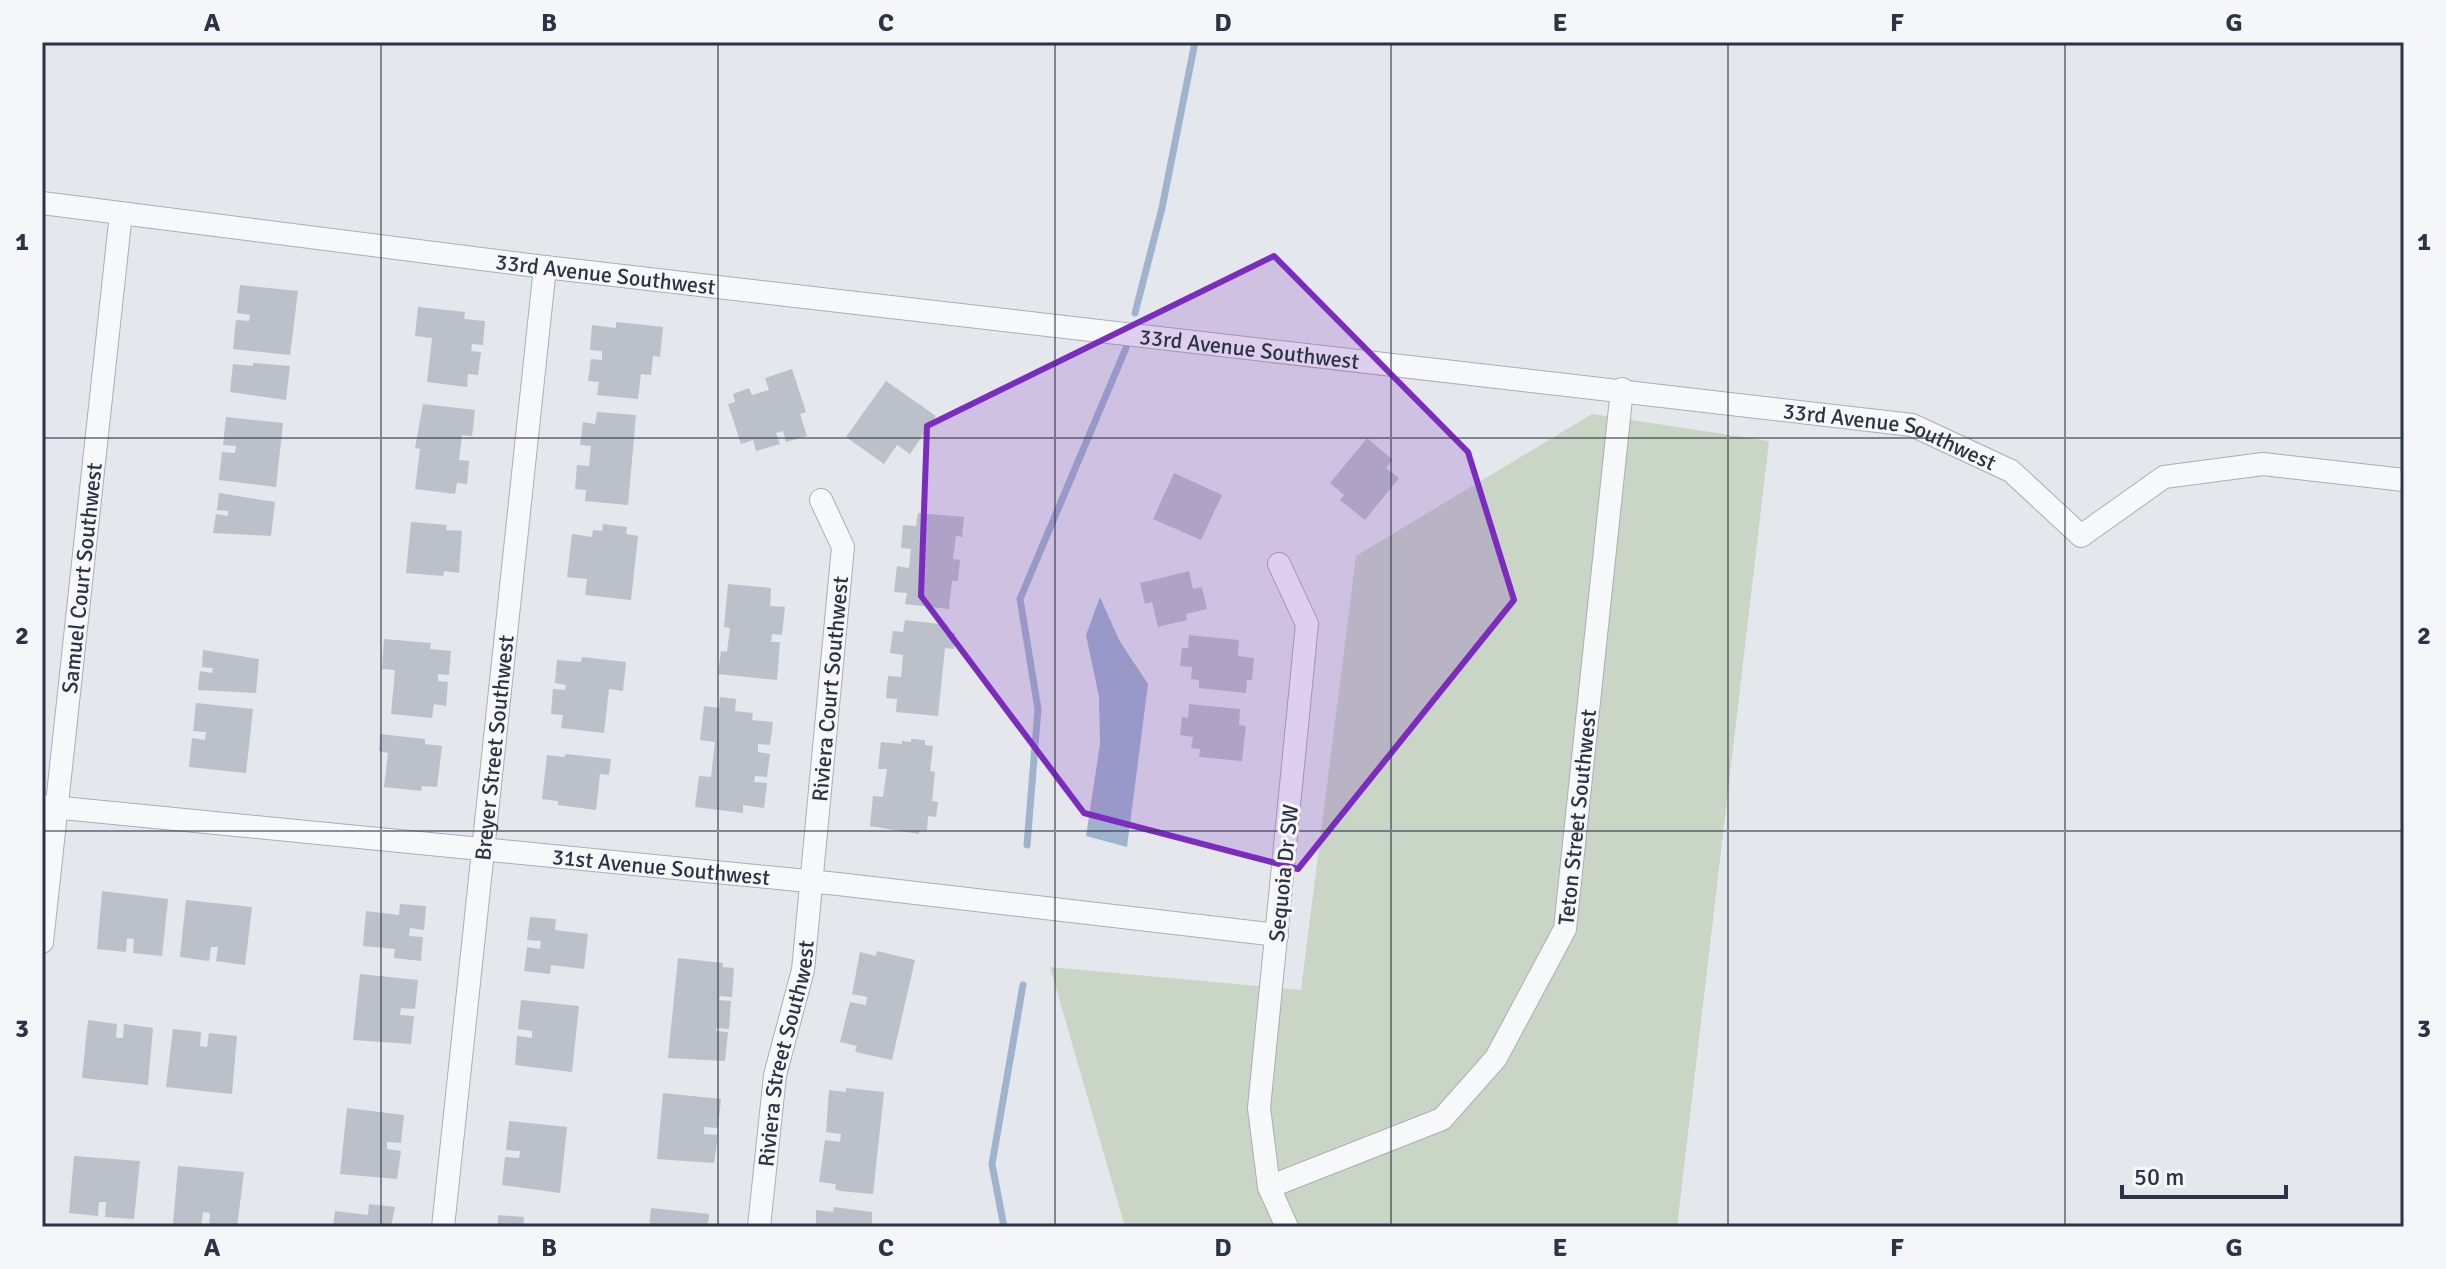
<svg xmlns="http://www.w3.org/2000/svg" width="2446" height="1269" font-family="Signika,sans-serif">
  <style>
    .green { fill: #c9d6c5 }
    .water { fill: #9fb4cc }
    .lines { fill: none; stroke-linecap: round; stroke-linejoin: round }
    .stream { stroke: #9fb4cc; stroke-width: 7 }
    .building { fill: #bbc0ca }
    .minor-casing { stroke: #a9aeb7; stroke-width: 24 }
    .minor { stroke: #f7f8fa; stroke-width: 22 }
    .marked { fill: #7b2cbf; fill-opacity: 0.2; stroke: #7b2cbf; stroke-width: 6; stroke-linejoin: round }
    .grid { fill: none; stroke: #2b3445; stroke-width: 2; stroke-opacity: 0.55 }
    .labels { text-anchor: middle; stroke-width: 6; stroke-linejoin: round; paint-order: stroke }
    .street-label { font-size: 22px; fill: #2b3445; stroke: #f4f6f9 }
    .neatline { fill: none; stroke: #2b3445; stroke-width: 3 }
    .grid-label { font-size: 26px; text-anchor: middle; font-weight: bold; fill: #2b3445 }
  </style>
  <rect width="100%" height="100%" fill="#e4e7ec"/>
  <path class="green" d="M1592 414 1769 441 1677 1227H1125L1050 967 1301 990 1356 556Z"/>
  <path class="water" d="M1100 597 1119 640 1148 684 1127 847 1086 836 1100 744 1099 697 1086 635Z"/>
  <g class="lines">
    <g class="stream">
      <path d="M1135 313 1162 208 1195 42"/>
      <path d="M1027 845 1038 709 1020 599 1126 348"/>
      <path d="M1004 1227 992 1164 1023 985"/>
    </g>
  </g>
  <g class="building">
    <path d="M240 285 298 291 290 355 233 349 236 320 249 321 250 315 237 313Z"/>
    <path d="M418 307 465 312 464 319 485 321 483 345 472 344 471 351 481 352 478 375 468 374 467 387 427 382 432 338 415 336Z"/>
    <path d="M616 322 663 327 660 357 653 356 651 375 641 374 638 399 597 395 599 382 588 381 591 359 602 360V351L590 350 592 325 616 328Z"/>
    <path d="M253 363 290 366 286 400 230 392 233 364 253 366Z"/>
    <path d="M792 369 806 412 800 414 807 436 786 442 783 431 776 433 780 444 756 451 753 440 741 444 728 404 735 402 733 394 749 388 752 395 769 390 765 378Z"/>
    <path d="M886 381 936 416 910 454 897 445 884 464 846 437Z"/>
    <path d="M423 404 475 410 472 436 462 435 459 460 469 461 467 484 457 483 455 494 415 489 420 449 415 448Z"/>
    <path d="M597 412 636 415 628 505 585 501 586 490 575 489 577 465 589 466 591 446 580 445 583 422 595 424Z"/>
    <path d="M226 417 283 423 276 487 219 480 222 452 235 453 236 446 223 445Z"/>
    <path d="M1367 438 1393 460 1386 468 1399 478 1365 520 1340 500 1344 495 1330 483Z"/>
    <path d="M1174 473 1222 495 1201 540 1153 519Z"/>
    <path d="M219 493 275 502 271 536 213 533 216 514 228 516V511L217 510Z"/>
    <path d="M918 513 964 517 962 537 956 536 953 559 960 560 958 581H952L949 609 905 604 907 593 894 592 897 566 909 568 911 549 901 548 903 525 916 526Z"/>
    <path d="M411 522 447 525 446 530 462 531 459 573 444 571 443 576 406 573Z"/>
    <path d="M603 524 627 527 626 534 638 536 631 600 585 595 587 579 567 577 572 534 592 537 593 530 602 531Z"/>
    <path d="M1189 571 1193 589 1202 587 1207 609 1186 614 1187 620 1158 627 1152 602 1145 604 1140 583Z"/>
    <path d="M728 584 771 588 770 606 785 607 782 635 772 634 771 642H780L777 680 718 674 721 651 727 652 730 628 724 627Z"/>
    <path d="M905 620 948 625 947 633H955L954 649 945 648 938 716 896 712 897 699 886 698 888 676 901 677 903 655 890 653 893 631 903 632Z"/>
    <path d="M1189 635 1239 640 1238 656 1254 658 1252 680H1247L1246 693 1199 688V680L1191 679 1192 667 1180 666 1182 648H1188Z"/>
    <path d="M384 639 431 643 430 649 451 651 449 675 438 674V681L448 682 446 706 434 704 432 718 391 714 395 670 382 669Z"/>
    <path d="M203 650 259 659 256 693 198 690 200 671 212 673 213 668 202 667Z"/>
    <path d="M582 657 626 662 623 691 609 689 604 733 561 728 563 715 551 714 553 689 565 690 566 685 555 683 557 660 581 662Z"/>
    <path d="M720 697 736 699 735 711 753 713 752 720 773 722 770 745 758 744V752L770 754 767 777 755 776 754 782 767 783 764 808 743 805V813L695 807 699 776 711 777 715 742 700 740 704 706 719 708Z"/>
    <path d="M196 703 253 709 246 773 189 767 192 738 205 740 206 732 193 731Z"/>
    <path d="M1189 704 1240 709 1239 725 1246 726 1242 761 1199 757 1200 749 1191 748 1193 737 1180 735 1182 717 1188 718Z"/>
    <path d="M380 734 425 739V744L442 746 437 787 422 786 421 791 384 787 388 753 379 751Z"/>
    <path d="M911 739 925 740V745L933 746 930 771 935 772 932 801 938 802 936 817 928 816 927 831 919 830V834L870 826 873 796 883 797 887 769H878L881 742 902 744V741L911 742Z"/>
    <path d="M566 754 611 759 609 775 600 774 596 810 558 805V801L542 799 547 755 564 757Z"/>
    <path d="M102 891 168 899 162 956 133 953 134 939 127 938 126 952 97 949Z"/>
    <path d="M186 900 252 907 245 965 216 961 218 947H211L209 961 180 957Z"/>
    <path d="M400 904 426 906 424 930 410 928 409 936 423 937 421 961 394 958 395 949 363 946 366 911 399 915Z"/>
    <path d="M530 917 556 919 555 930 588 934 584 969 551 965 550 974 524 971 527 947 540 949 541 941 527 940Z"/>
    <path d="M877 951 915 960 892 1060 860 1053 855 1051 857 1046 840 1042 850 1002 866 1005 867 997 852 994 860 952 876 956Z"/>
    <path d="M678 958 723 963V967L734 968 732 997 720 996 719 1000 731 1001 729 1029 716 1028V1031L728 1032 725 1061 668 1058Z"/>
    <path d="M360 974 418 980 415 1009 401 1008 400 1015 414 1016 411 1044 353 1040Z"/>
    <path d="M521 1000 579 1006 572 1072 515 1065 517 1036 532 1038V1031L518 1029Z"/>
    <path d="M88 1020 117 1024 116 1038H123L124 1024 153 1028 148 1085 82 1078Z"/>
    <path d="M173 1029 201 1032 200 1046 207 1047 209 1033 237 1036 232 1094 166 1087Z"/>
    <path d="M846 1088 884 1092 873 1194 840 1191 835 1189 836 1184 819 1182 825 1140 840 1142 841 1134 826 1132 829 1090 846 1092Z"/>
    <path d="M663 1093 721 1099 718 1128 704 1127V1134L718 1135 714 1163 657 1159Z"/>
    <path d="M347 1108 404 1115 401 1143 387 1142V1149L401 1151 397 1179 340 1174Z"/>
    <path d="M509 1121 567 1127 560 1193 502 1185 505 1157 519 1158 520 1151 506 1150Z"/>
    <path d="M74 1156 140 1161 134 1219 105 1217 106 1202H99L98 1216 69 1213Z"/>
    <path d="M178 1166 244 1172 237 1227H209L210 1213 203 1212 201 1226 173 1224Z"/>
    <path d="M369 1204 395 1207 391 1227H333L335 1211 368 1215Z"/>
    <path d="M834 1207 872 1212V1227H816V1210L833 1212Z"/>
    <path d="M651 1208 709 1214V1219L706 1227H649Z"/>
    <path d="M498 1215 524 1217 523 1227H498Z"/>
  </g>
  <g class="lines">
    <g class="minor-casing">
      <g id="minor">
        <path id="s1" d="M42 203 545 267 1912 425 2011 471 2081 536 2164 477 2263 464 2404 480"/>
        <path d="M1279 564 1307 624 1259 1108 1269 1187 1287 1227"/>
        <path id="s2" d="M42 806 838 884 1277 935"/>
        <path id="s3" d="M42 942 121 213"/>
        <path id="s4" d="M1269 1187 1442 1119 1496 1058 1565 929 1622 389"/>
        <path id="s5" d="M443 1227 545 267"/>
        <path id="s6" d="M759 1227 775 1075 803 970 843 547 821 500"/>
      </g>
    </g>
    <use href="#minor" class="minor"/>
  </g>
  <path class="marked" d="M1274 256 1468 452 1514 600 1298 869 1084 813 921 596 927 426Z"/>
  <path class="grid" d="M381 42V1227M718 42V1227M1055 42V1227M1391 42V1227M1728 42V1227M2065 42V1227M42 438H2404M42 831H2404"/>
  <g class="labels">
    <g class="street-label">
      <text dy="8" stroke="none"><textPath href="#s1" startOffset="568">33rd Avenue Southwest</textPath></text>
      <text dy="8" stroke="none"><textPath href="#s1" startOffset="1216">33rd Avenue Southwest</textPath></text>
      <text dy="8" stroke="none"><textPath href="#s1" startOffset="1864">33rd Avenue Southwest</textPath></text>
      <text dy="8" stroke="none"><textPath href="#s3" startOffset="366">Samuel Court Southwest</textPath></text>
      <text dy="8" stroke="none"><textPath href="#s6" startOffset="544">Riviera Court Southwest</textPath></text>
      <text dy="8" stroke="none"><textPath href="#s5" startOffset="482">Breyer Street Southwest</textPath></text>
      <text dy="8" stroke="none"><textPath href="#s4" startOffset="526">Teton Street Southwest</textPath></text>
      <text dy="8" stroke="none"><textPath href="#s2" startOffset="622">31st Avenue Southwest</textPath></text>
      <text transform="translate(1283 873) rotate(-84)" y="8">Sequoia Dr SW</text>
      <text dy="8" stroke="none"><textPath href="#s6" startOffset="176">Riviera Street Southwest</textPath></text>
    </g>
  </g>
  <rect width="2446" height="1269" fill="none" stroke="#f4f6f9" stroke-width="88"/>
  <path d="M2122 1185v12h164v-12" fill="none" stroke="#2b3445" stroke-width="4"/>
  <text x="2134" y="1185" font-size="24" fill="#2b3445" stroke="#f4f6f9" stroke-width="6" paint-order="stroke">50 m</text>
  <rect x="44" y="44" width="2358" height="1181" class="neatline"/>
  <g class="grid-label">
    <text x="212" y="31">A</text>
    <text x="549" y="31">B</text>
    <text x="886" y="31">C</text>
    <text x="1223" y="31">D</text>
    <text x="1560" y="31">E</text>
    <text x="1897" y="31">F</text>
    <text x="2234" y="31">G</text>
    <text x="22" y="250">1</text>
    <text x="2424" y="250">1</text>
    <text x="22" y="644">2</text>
    <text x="2424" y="644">2</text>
    <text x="22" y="1037">3</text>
    <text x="2424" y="1037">3</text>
    <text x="212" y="1256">A</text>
    <text x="549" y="1256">B</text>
    <text x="886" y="1256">C</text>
    <text x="1223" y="1256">D</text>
    <text x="1560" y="1256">E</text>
    <text x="1897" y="1256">F</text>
    <text x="2234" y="1256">G</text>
  </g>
</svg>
